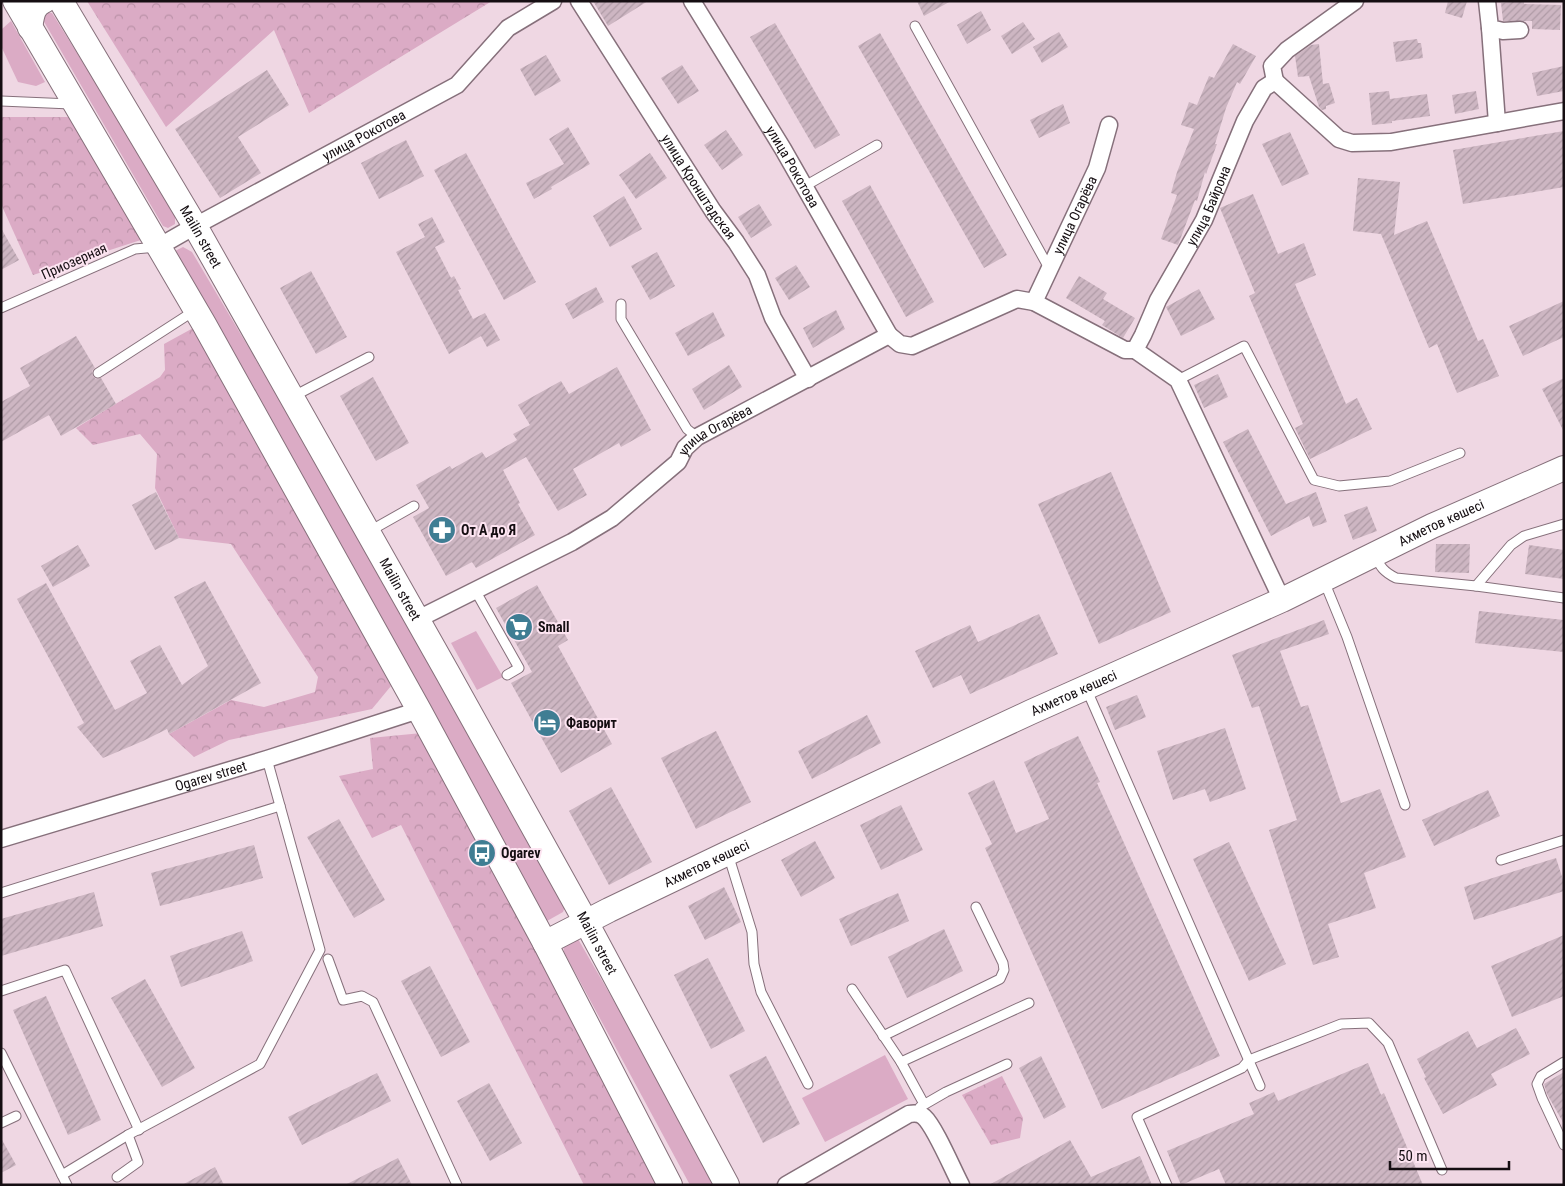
<svg xmlns="http://www.w3.org/2000/svg" width="1565" height="1186" font-family="'Roboto Condensed',sans-serif">
  <style>
    .grass { fill: #dbabc5 }
    .forest { fill: url(#forest-crowns) }
    .building { fill: url(#building-hatch) }
    .lines { fill: none; stroke-linecap: round; stroke-linejoin: round }
    .lane-casing { stroke: #86707b; stroke-width: 11 }
    .street-casing { stroke: #86707b; stroke-width: 19 }
    .secondary-casing { stroke: #86707b; stroke-width: 26 }
    .lane { stroke: #fff; stroke-width: 9 }
    .street { stroke: #fff; stroke-width: 16 }
    .secondary { stroke: #fff; stroke-width: 24 }
    .labels { text-anchor: middle; stroke-width: 4; stroke-linejoin: round; paint-order: stroke }
    .street-label { font-size: 14px; fill: #150e12; stroke: #fde4f1 }
    .poi-label { font-size: 14px; font-weight: bold; fill: #150e12; stroke: #fde4f1; text-anchor: start }
  </style>
  <defs>
    <pattern id="forest-crowns" width="20" height="18" patternUnits="userSpaceOnUse" patternTransform="scale(1.25)"><rect width="20" height="18" fill="#dbabc5"/><path d="M2 6a3 3 0 1 1 6 0M12 15a3 3 0 1 1 6 0" fill="none" stroke="#bb92a8"/></pattern>
    <pattern id="building-hatch" width="6" height="6" patternUnits="userSpaceOnUse" patternTransform="scale(1.25)"><rect width="6" height="6" fill="#cdb6c2"/><path d="M-1 1l2-2M0 6l6-6M5 7l2-2" fill="none" stroke="#af9ba6"/></pattern>
  </defs>
  <rect width="100%" height="100%" fill="#efd7e3"/>
  <g class="grass">
    <path d="M47 13H52L175 210V224L168 228 163 226 43 20Z"/>
    <path d="M11 21 45 82 36 86 18 82 1 46 2 29Z"/>
    <path d="M183 247 192 252 436 664 566 904 563 912 547 921 543 918 173 252Z"/>
    <path d="M476 631 503 677 477 690 451 643Z"/>
    <path d="M578 939 666 1091 716 1185H690L564 952 563 941Z"/>
    <path d="M885 1055 908 1099 825 1142 802 1098Z"/>
  </g>
  <g class="forest">
    <path d="M87 1H492L309 113 274 30 166 127Z"/>
    <path d="M1 117H76L144 239 33 275 1 204Z"/>
    <path d="M195 327 391 686 372 709 229 740 194 757 169 734 231 700 264 707 315 692 318 677 231 544 179 538 155 488 157 454 140 434 93 445 76 428 160 377 165 370 164 344Z"/>
    <path d="M422 733 662 1185H584L401 825 372 838 339 776 373 769 370 738Z"/>
    <path d="M1002 1076 1023 1118 1020 1138 991 1145 962 1095Z"/>
  </g>
  <g class="building">
    <path d="M593 1H648L608 26Z"/>
    <path d="M917 1H951L924 16Z"/>
    <path d="M1448 1H1467L1462 18 1445 13Z"/>
    <path d="M1524 1V4L1561 5 1560 30 1532 29V21H1503L1501 3Z"/>
    <path d="M981 11 991 30 967 44 957 25Z"/>
    <path d="M1023 22 1035 39 1012 54 1001 36Z"/>
    <path d="M775 23 840 135 815 149 750 37Z"/>
    <path d="M1059 32 1068 47 1042 63 1033 47Z"/>
    <path d="M880 33 1007 255 984 268 858 46Z"/>
    <path d="M1417 39 1418 43H1421L1423 58 1396 62 1393 42Z"/>
    <path d="M1233 44 1256 56 1240 84 1237 82 1226 108 1215 144H1217L1206 174 1205 172 1197 201 1195 200 1178 245 1161 239 1177 195 1171 193 1177 172 1194 129 1181 125 1189 102 1197 105 1209 76 1214 78Z"/>
    <path d="M1319 44 1323 84 1329 83 1335 103 1326 106V109L1322 110 1319 107 1309 76 1298 77 1295 56 1311 45Z"/>
    <path d="M546 55 561 81 535 96 520 69Z"/>
    <path d="M682 65 699 91 678 104 661 78Z"/>
    <path d="M1564 66V91L1537 96 1532 73Z"/>
    <path d="M267 70 289 105 238 137 261 173 220 198 175 129Z"/>
    <path d="M1389 91 1390 99 1427 94 1430 116 1392 121V123L1372 125 1369 93Z"/>
    <path d="M1476 91 1479 109 1455 114 1452 95Z"/>
    <path d="M1063 104 1070 123 1039 138 1030 120Z"/>
    <path d="M568 127 590 164 551 187 552 189 534 199 526 183 564 164 549 139Z"/>
    <path d="M726 130 743 155 722 170 704 145Z"/>
    <path d="M1564 131V187L1463 204 1453 150Z"/>
    <path d="M1290 132 1309 174 1282 186 1262 144Z"/>
    <path d="M406 140 424 176 379 199 361 163Z"/>
    <path d="M466 153 536 282 504 300 434 170Z"/>
    <path d="M650 153 667 178 636 199 619 175Z"/>
    <path d="M1358 178 1400 182 1394 235 1427 221 1478 341 1483 339 1499 376 1457 393 1437 344 1429 348 1381 234 1353 231Z"/>
    <path d="M870 185 934 302 906 317 842 201Z"/>
    <path d="M1253 194 1278 254 1304 243 1316 275 1295 284 1346 404 1357 398 1372 429 1310 459 1295 428 1303 424 1249 296 1255 293 1220 208Z"/>
    <path d="M624 196 642 229 610 247 593 216Z"/>
    <path d="M759 204 772 225 751 238 738 217Z"/>
    <path d="M432 217 445 242 435 247 451 278 454 276 461 289 458 290 473 319 485 313 500 340 487 347 481 336 449 354 396 252 425 237 418 224Z"/>
    <path d="M1 228 19 260 1 270Z"/>
    <path d="M657 252 675 286 650 300 631 266Z"/>
    <path d="M796 265 810 287 789 300 775 278Z"/>
    <path d="M311 271 347 337 316 354 280 288Z"/>
    <path d="M1079 276 1107 293 1103 299 1135 318 1123 338 1102 325 1105 321 1066 298Z"/>
    <path d="M596 287 604 302 573 319 565 304Z"/>
    <path d="M1199 289 1215 319 1181 336 1166 307Z"/>
    <path d="M1564 301V337L1523 356 1509 326Z"/>
    <path d="M836 310 845 329 813 348 803 328Z"/>
    <path d="M713 312 725 336 688 356 675 333Z"/>
    <path d="M76 336 95 368 92 371 93 376 96 379 101 378 116 404 61 436 49 415 1 442V402L30 386 20 368Z"/>
    <path d="M729 365 742 387 704 410 692 389Z"/>
    <path d="M617 367 651 430 621 447 619 443 573 469 587 495 558 511 526 457 503 470 520 503 518 504 535 535 476 568 472 562 446 576 413 517 429 508 416 485 450 466 452 469 482 452 486 458 517 440 513 434 530 425 518 405 534 396 561 381 569 394Z"/>
    <path d="M1218 374 1228 397 1204 408 1194 385Z"/>
    <path d="M373 377 409 443 376 461 340 396Z"/>
    <path d="M1564 378V432L1542 389Z"/>
    <path d="M1248 429 1286 504 1316 492 1327 522 1313 527 1309 516 1271 536 1223 442Z"/>
    <path d="M1111 472 1171 612 1099 644 1038 504Z"/>
    <path d="M156 492 179 538 155 550 132 505Z"/>
    <path d="M1367 506 1377 531 1353 540 1344 515Z"/>
    <path d="M1436 544H1470L1469 573 1435 572Z"/>
    <path d="M78 545 90 566 53 587 41 566Z"/>
    <path d="M1529 545 1564 550V579L1525 574Z"/>
    <path d="M205 581 261 683 169 734 167 729 143 741 103 758 77 727 84 723 17 599 46 583 115 710 147 693 130 661 160 645 182 685 208 666 174 597Z"/>
    <path d="M537 585 568 640 558 646 612 744 561 773 511 683 532 672 496 608Z"/>
    <path d="M1479 611 1564 620V652L1475 643Z"/>
    <path d="M1039 614 1058 654 970 694 961 675 933 688 915 651 970 625 978 642Z"/>
    <path d="M1324 620 1329 634 1280 651 1301 707 1308 705 1341 803 1380 789 1406 857 1364 873 1376 908 1328 924 1339 957 1313 965 1269 830 1297 820 1259 706 1252 708 1232 655Z"/>
    <path d="M1137 695 1146 717 1115 730 1106 707Z"/>
    <path d="M867 715 881 743 812 779 798 751Z"/>
    <path d="M1225 728 1246 789 1210 802 1205 789 1173 800 1157 751Z"/>
    <path d="M716 731 751 802 696 829 661 758Z"/>
    <path d="M1078 736 1100 782 1097 783 1220 1056 1102 1109 985 848 992 844 968 793 994 780 1016 833 1049 819 1024 762Z"/>
    <path d="M611 787 652 862 609 885 569 811Z"/>
    <path d="M1488 790 1500 816 1434 846 1422 820Z"/>
    <path d="M901 805 923 850 881 870 860 825Z"/>
    <path d="M339 819 385 900 354 918 307 837Z"/>
    <path d="M815 841 835 878 801 897 781 860Z"/>
    <path d="M1229 842 1286 964 1249 981 1193 859Z"/>
    <path d="M254 845 263 878 160 906 151 873Z"/>
    <path d="M1556 858 1564 883V891L1474 920 1464 887Z"/>
    <path d="M724 887 741 922 705 940 688 906Z"/>
    <path d="M94 892 103 926 1 956V919Z"/>
    <path d="M898 893 909 921 851 946 839 919Z"/>
    <path d="M944 929 963 971 907 998 888 957Z"/>
    <path d="M242 931 253 961 181 987 170 956Z"/>
    <path d="M1564 935V996L1512 1017 1491 966Z"/>
    <path d="M708 958 745 1031 711 1049 674 975Z"/>
    <path d="M430 966 470 1042 441 1057 401 981Z"/>
    <path d="M145 979 195 1068 162 1087 111 998Z"/>
    <path d="M46 996 101 1120 68 1135 13 1010Z"/>
    <path d="M1516 1028 1530 1054 1491 1074 1497 1085 1443 1114 1424 1078 1426 1077 1417 1059 1468 1031 1477 1048Z"/>
    <path d="M766 1056 800 1124 763 1143 729 1075Z"/>
    <path d="M1041 1056 1066 1107 1044 1119 1019 1068Z"/>
    <path d="M1368 1063 1381 1095 1384 1093 1423 1185H1226L1219 1169 1181 1185 1167 1151 1254 1114 1249 1103 1274 1092 1278 1101Z"/>
    <path d="M1564 1072V1124L1547 1094 1544 1084Z"/>
    <path d="M377 1073 391 1101 302 1145 288 1117Z"/>
    <path d="M489 1083 522 1143 490 1161 457 1101Z"/>
    <path d="M1 1138 16 1165 1 1173Z"/>
    <path d="M1070 1140 1091 1177 1140 1156 1152 1185H989Z"/>
    <path d="M398 1158 412 1185H345Z"/>
    <path d="M215 1167 224 1185H182Z"/>
  </g>
  <g class="lines">
    <g class="lane-casing">
      <g id="lane">
        <path d="M915 26 1049 268"/>
        <path d="M1 101 71 104"/>
        <path d="M805 186 877 145"/>
        <path d="M621 304V319L687 429 697 437"/>
        <path d="M1 308 135 249 157 247"/>
        <path d="M98 373 194 311"/>
        <path d="M1178 380 1244 346 1314 480 1339 486 1390 481 1460 453"/>
        <path d="M292 397 369 357"/>
        <path d="M368 532 414 506"/>
        <path d="M1375 555C1380 567 1384 572 1396 578L1476 586 1564 598"/>
        <path d="M1324 581 1347 637 1405 805"/>
        <path d="M1476 586 1511 545 1524 536 1564 524"/>
        <path d="M475 590 519 668 507 675"/>
        <path d="M1086 688 1260 1086"/>
        <path d="M728 854 752 932 754 964 761 992 808 1084"/>
        <path d="M1501 860 1564 840"/>
        <path d="M1 893 280 806"/>
        <path d="M328 959 343 1000 362 996 373 1002 457 1185"/>
        <path d="M852 989 901 1062 924 1104"/>
        <path d="M1 991 65 970 139 1130"/>
        <path d="M883 1036 1000 979 1004 970 1003 963 976 907"/>
        <path d="M1 1053 67 1185"/>
        <path d="M901 1062 1029 1003"/>
        <path d="M1564 1062 1541 1076 1537 1084 1542 1098 1564 1145"/>
        <path d="M920 1107 946 1092 1007 1064"/>
        <path d="M1 1123 16 1116"/>
        <path d="M62 1175 128 1135 260 1064 320 950 267 759"/>
        <path d="M117 1177 138 1162 128 1135"/>
        <path d="M1167 1185 1137 1117 1242 1068 1249 1060 1341 1024 1369 1023 1388 1043 1442 1170"/>
      </g>
    </g>
    <g class="street-casing">
      <g id="street">
        <path id="s1" d="M579 1 713 211 736 242 757 275 773 318 808 379"/>
        <path id="s2" d="M692 1 783 149 889 335"/>
        <path d="M1487 1 1490 28 1503 31 1520 30"/>
        <path d="M1490 28 1497 123"/>
        <path d="M1275 81 1272 66 1287 50 1355 1"/>
        <path id="s3" d="M160 246 195 226 457 85 508 28 553 1"/>
        <path id="s4" d="M1034 302 1097 168 1109 125"/>
        <path id="s5" d="M1282 600 1178 380 1135 350 1143 335 1158 300 1204 220 1245 121 1264 88 1275 81 1339 139 1352 143 1391 142 1564 111"/>
        <path id="s6" d="M418 619 572 542 612 518 678 462 685 448 697 437 889 335 900 344 912 346 1017 299 1034 302 1125 350H1135"/>
        <path id="s7" d="M1 839 267 759 419 710"/>
        <path d="M786 1185 909 1114C915 1113 920 1113 924 1117 935 1127 953 1170 961 1185"/>
      </g>
    </g>
    <g class="secondary-casing">
      <g id="secondary">
        <path d="M15 1 204 324 419 710 545 943 670 1185"/>
        <path id="s8" d="M61 1 195 226 447 672 586 922 727 1185"/>
        <path d="M30 28C32 17 32 6 44 1"/>
        <path id="s9" d="M545 943 609 910 728 853 1031 712 1282 600 1432 526 1564 468"/>
      </g>
    </g>
    <use href="#lane" class="lane"/>
    <use href="#street" class="street"/>
    <use href="#secondary" class="secondary"/>
  </g>
  <defs>
    <g id="pharmacy-disc" transform="scale(1.4375)"><circle r="9.5" fill="#3f7d93" stroke="#fde4f1"/><path d="M-2-6h4v4h4v4h-4v4h-4v-4h-4v-4h4Z" fill="#fff"/></g>
    <g id="supermarket-disc" transform="scale(1.4375)"><circle r="9.5" fill="#3f7d93" stroke="#fde4f1"/><path d="M-6-5.5h2.5l.6 2H6L4.5 2H-2.5L-4.4-4H-6ZM-1.5 3.2a1.3 1.3 0 1 0 .1 0ZM3 3.2a1.3 1.3 0 1 0 .1 0Z" fill="#fff"/></g>
    <g id="hotel-disc" transform="scale(1.4375)"><circle r="9.5" fill="#3f7d93" stroke="#fde4f1"/><path d="M-6-4.5h1.5V1H6V5H4.5V3h-9V5H-6ZM-4 0a1.8 1.8 0 1 1 3.6 0ZM.5 0V-2.5h3Q6-2.5 6 0Z" fill="#fff"/></g>
    <g id="bus-disc" transform="scale(1.4375)"><circle r="9.5" fill="#3f7d93" stroke="#fde4f1"/><path d="M-5-6H5V4H4V6H2V4H-2V6H-4V4H-5ZM-3.5-4V0h7V-4ZM-3.5 1.2v1.5H-2V1.2ZM2 1.2v1.5H3.5V1.2Z" fill="#fff"/></g>
  </defs>
  <g fill-rule="evenodd">
    <use href="#pharmacy-disc" x="442" y="530"/>
    <use href="#supermarket-disc" x="519" y="627"/>
    <use href="#hotel-disc" x="547" y="723"/>
    <use href="#bus-disc" x="482" y="853"/>
  </g>
  <g class="labels">
    <g class="street-label">
      <text dy="5" stroke="none"><textPath href="#s3" startOffset="232">улица Рокотова</textPath></text>
      <text dy="5" stroke="none"><textPath href="#s2" startOffset="194">улица Рокотова</textPath></text>
      <text dy="5" stroke="none"><textPath href="#s1" startOffset="221">улица Кронштадская</textPath></text>
      <text dy="5" stroke="none"><textPath href="#s5" startOffset="458">улица Байрона</textPath></text>
      <text dy="5" stroke="none"><textPath href="#s4" startOffset="96">улица Огарёва</textPath></text>
      <text dy="5" stroke="none"><textPath href="#s8" startOffset="274">Mailin street</textPath></text>
      <text transform="translate(74 261) rotate(-24)" y="5">Приозерная</text>
      <text dy="5" stroke="none"><textPath href="#s6" startOffset="356">улица Огарёва</textPath></text>
      <text dy="5" stroke="none"><textPath href="#s9" startOffset="990">Ахметов көшесі</textPath></text>
      <text dy="5" stroke="none"><textPath href="#s8" startOffset="679">Mailin street</textPath></text>
      <text dy="5" stroke="none"><textPath href="#s9" startOffset="585">Ахметов көшесі</textPath></text>
      <text dy="5" stroke="none"><textPath href="#s7" startOffset="219">Ogarev street</textPath></text>
      <text dy="5" stroke="none"><textPath href="#s9" startOffset="180">Ахметов көшесі</textPath></text>
      <text dy="5" stroke="none"><textPath href="#s8" startOffset="1084">Mailin street</textPath></text>
    </g>
    <g class="poi-label">
      <text x="461" y="535">От А до Я</text>
      <text x="538" y="632">Small</text>
      <text x="566" y="728">Фаворит</text>
      <text x="501" y="858">Ogarev</text>
    </g>
  </g>
  <rect width="1565" height="1186" fill="none" stroke="#150e12" stroke-width="5"/>
  <path d="M1390 1161v8h119v-8" fill="none" stroke="#150e12" stroke-width="2.5"/>
  <text x="1398" y="1161" font-size="15" fill="#150e12" stroke="#fde4f1" stroke-width="4" paint-order="stroke">50 m</text>
</svg>
